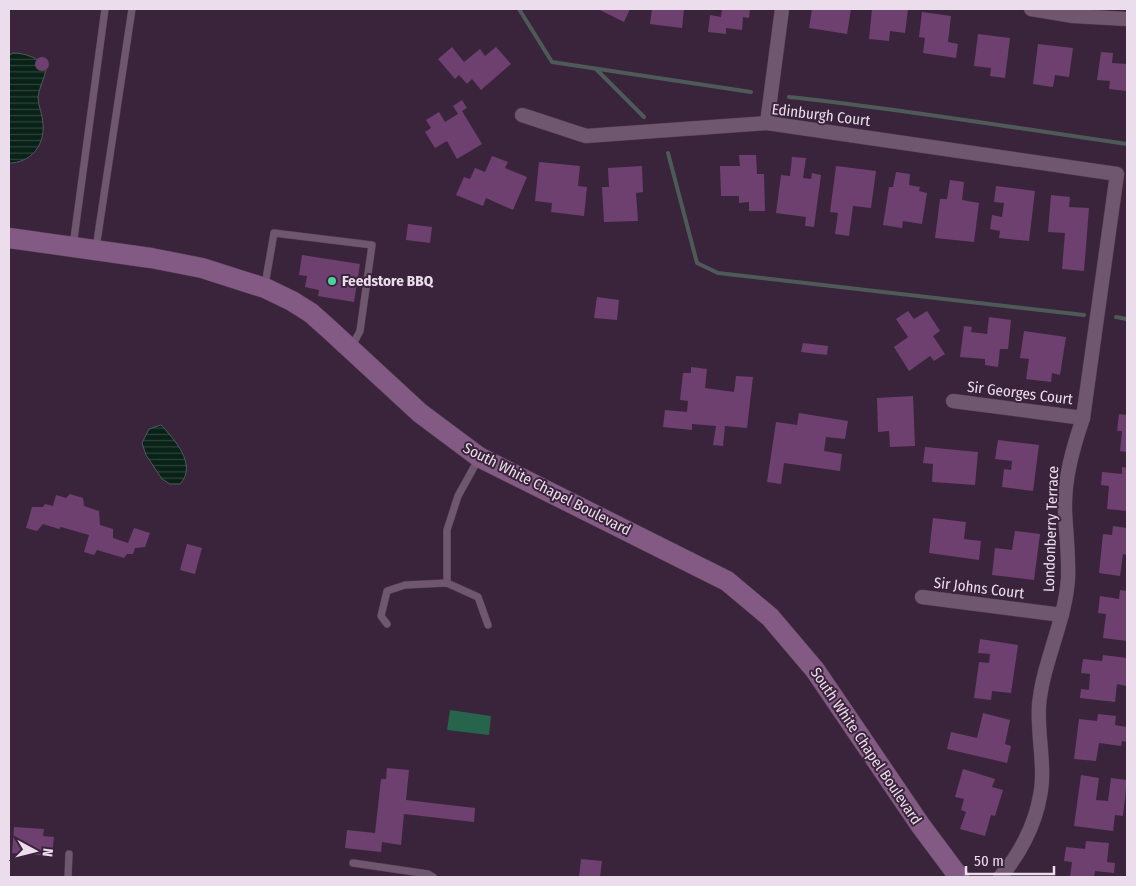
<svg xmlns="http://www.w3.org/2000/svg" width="1136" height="886" font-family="'Fira Sans Condensed',sans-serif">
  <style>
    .park { fill: #26654b }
    .water { fill: url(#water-rules); stroke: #4d5a58 }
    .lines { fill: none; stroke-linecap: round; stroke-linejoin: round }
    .stream { stroke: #4d5a58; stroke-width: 4 }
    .building { fill: #6e406f }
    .lane-casing { stroke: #523f52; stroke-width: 8 }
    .street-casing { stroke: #523f52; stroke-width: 15 }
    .secondary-casing { stroke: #523f52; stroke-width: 21 }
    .lane { stroke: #6f576f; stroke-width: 7 }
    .street { stroke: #6f576f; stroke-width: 14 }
    .secondary { stroke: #835a84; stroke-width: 20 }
    .poi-dot { fill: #47d49d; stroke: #3a243b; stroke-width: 2 }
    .labels { text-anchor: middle; stroke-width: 4; stroke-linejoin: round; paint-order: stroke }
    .street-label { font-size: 15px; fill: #ecddec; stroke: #3a243b }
    .poi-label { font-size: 15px; font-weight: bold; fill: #ecddec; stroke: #3a243b; text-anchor: start }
  </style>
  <defs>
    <pattern id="water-rules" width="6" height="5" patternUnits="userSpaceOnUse" patternTransform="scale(1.25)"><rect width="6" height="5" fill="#092218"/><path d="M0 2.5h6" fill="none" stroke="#2d423a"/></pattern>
  </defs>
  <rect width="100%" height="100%" fill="#3a243b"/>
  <path class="park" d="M450 710 491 716 489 735 447 730Z"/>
  <g class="water">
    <path d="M13 53C25 53 41 58 46 70 44 79 39 88 38 97 38 106 43 115 43 124 45 146 30 163 9 163V55Z"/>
    <path d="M161 425C174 439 198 465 180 484H170L162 479 146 455 142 443 149 429Z"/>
  </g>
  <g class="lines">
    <g class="stream">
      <path d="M519 9 552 62 751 92"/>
      <path d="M596 69 644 117"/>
      <path d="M789 97C902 109 1015 128 1127 144"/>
      <path d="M668 153 697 263 718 273 1084 315"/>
      <path d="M1116 317 1127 319"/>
    </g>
  </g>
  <g class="building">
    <path d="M598 9H630L624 22Z"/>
    <path d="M652 9H684L682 28 650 24Z"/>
    <path d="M722 9H750L749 18 743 17 742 30 726 28V34L708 32 710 15 721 17Z"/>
    <path d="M812 9H851L847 34 809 28Z"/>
    <path d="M872 9H908L905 33 890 31 889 41 869 39Z"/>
    <path d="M922 12 951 16 948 42 958 44 956 58 923 53 925 38 919 37Z"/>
    <path d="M978 34 1010 38 1005 78 990 76 991 68 974 66Z"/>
    <path d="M1038 44 1073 48 1069 77 1055 75 1053 87 1033 84Z"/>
    <path d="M452 47 464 62 480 49 485 56 496 47 511 64 481 90 472 79 467 84 459 75 455 79 438 59Z"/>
    <path d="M1101 52 1113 53 1112 63 1127 64V91L1109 89 1110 81 1097 80Z"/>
    <circle cx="42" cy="64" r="7"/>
    <path d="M462 100 467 108 462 111 482 144 457 159 447 141 435 148 425 132 431 128 426 120 439 112 445 122 458 114 453 106Z"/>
    <path d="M739 155H756L757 174H764L765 211H749V202L739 203V196H721L720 166H740Z"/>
    <path d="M492 156 508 162 505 168 527 177 513 210 486 198 483 206 456 195 464 177 470 179 475 168 485 172Z"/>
    <path d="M792 157 806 158 803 178 811 179 812 173 821 175 814 227 805 226 806 217 776 213 781 175 790 176Z"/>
    <path d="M539 162 580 166 578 186 587 187 584 216 551 212 552 203 535 201Z"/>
    <path d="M642 166 643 192 636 193 638 221 604 222 602 187H609L608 168Z"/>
    <path d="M836 166 876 171 871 208 853 206 849 236 835 234 838 213 830 212Z"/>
    <path d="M896 172 910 174 909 185 920 187 919 191 927 193 922 224 903 221 902 228 883 225 889 187H893Z"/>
    <path d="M950 180 964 182 962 200 979 203 974 242 935 238 940 199H947Z"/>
    <path d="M996 186 1035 191 1029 241 999 238 1000 231 990 229 992 215 1002 217 1004 203 994 202Z"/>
    <path d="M1051 195 1070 197 1069 207 1089 208 1084 271 1062 269 1065 233 1048 232Z"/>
    <path d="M408 224 432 227 430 243 406 240Z"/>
    <path d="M302 255 360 264 354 302 318 296 319 290 305 287 307 276 299 275Z"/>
    <path d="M597 297 619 300 617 320 594 318Z"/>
    <path d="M908 311 914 319 927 311 940 331 933 336 945 354 934 361 930 356 909 371 894 347 908 337 896 319Z"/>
    <path d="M989 317 1011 320 1008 349H1000L998 367 985 365V359L960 357 964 326 972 327 971 332 987 334Z"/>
    <path d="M1024 331 1066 337 1060 375 1052 373 1051 382 1026 379 1029 359 1020 358Z"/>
    <path d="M803 343 828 346 827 355 801 352Z"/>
    <path d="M691 367 707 369 705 388 734 392 736 376 753 377 747 428 725 426 723 446 713 445 716 426 692 424V430L663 427 665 410 687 412 688 401 680 400 683 373H691Z"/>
    <path d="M913 396 915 446 890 447 889 431 878 432 877 398Z"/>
    <path d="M799 413 848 421 845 439 826 437 824 451 842 454 840 471 784 463 781 484 767 482 776 422 797 425Z"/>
    <path d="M1119 414 1127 415V452L1120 451 1122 431H1117Z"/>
    <path d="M998 440 1039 445 1033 491 1002 487 1004 469 1011 470 1012 461 995 459Z"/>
    <path d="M925 447 978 452 975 485 932 482 933 464 923 463Z"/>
    <path d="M1122 467 1127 468V511L1107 509 1109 486 1101 485 1102 472 1122 474Z"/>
    <path d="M70 494 83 498 84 506 99 511 100 525 113 529V538L128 543 134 528 150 533 145 547 135 548 133 554H127L124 558 97 550 94 555 84 552 89 535 61 527 59 529 43 524 37 531 26 528 32 507H43L45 504 53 506 56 495 66 498Z"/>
    <path d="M933 518 966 522 964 539 981 541 979 560 929 553Z"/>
    <path d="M1113 526 1127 528V555L1123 554 1120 576 1099 573 1103 534 1112 535Z"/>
    <path d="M1015 531 1040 534 1034 580 992 575 995 548 1012 550Z"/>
    <path d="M187 544 202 548 195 574 180 570Z"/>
    <path d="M1120 590 1127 591V641L1103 638 1106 614 1098 613 1100 596 1119 599Z"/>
    <path d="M980 639 1018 645 1011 693 992 691 991 700 974 698 979 662 989 663 990 654 978 653Z"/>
    <path d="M1103 655 1127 658 1126 686 1117 684 1115 702 1080 698 1081 689 1089 690 1090 674 1081 673 1083 659 1102 661Z"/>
    <path d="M983 713 1010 720 1005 744 1011 746 1007 763 947 749 951 732 977 738Z"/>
    <path d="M1098 714 1116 716 1115 725 1127 727V742L1122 741 1121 746 1099 743 1096 761 1074 759 1079 719 1097 721Z"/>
    <path d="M387 768 409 770 406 800 475 808 474 822 404 814 401 845 382 842 381 852 345 848 347 830 375 833 381 779H386Z"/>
    <path d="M963 769 995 779 992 787 1003 790 995 816 991 815 985 836 960 829 966 812 961 810 964 799 955 797Z"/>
    <path d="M1081 775 1099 778 1096 800 1108 801 1111 778 1127 780 1123 816 1115 815 1113 831 1074 826Z"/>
    <path d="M14 827 44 829 43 836 54 837 52 856 12 853Z"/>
    <path d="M1086 841 1109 843 1107 862 1115 863 1114 873 1095 871 1094 877H1070L1072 862 1064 861 1066 847 1085 849Z"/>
    <path d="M581 859 602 861 600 877H579Z"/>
  </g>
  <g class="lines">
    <g class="lane-casing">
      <g id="lane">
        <path d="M73 246 105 9"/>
        <path d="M96 248 132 9"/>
        <path d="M265 285 274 233 372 245 360 331 351 348"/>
        <path d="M447 583V530L458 496 479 458"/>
        <path d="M387 624 381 616 387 591 405 585 447 583 478 597 488 625"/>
        <path d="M353 863 428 874 433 877"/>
        <path d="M68 877 69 854"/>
      </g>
    </g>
    <g class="street-casing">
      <g id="street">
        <path d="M1031 9 1073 16 1127 19"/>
        <path d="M522 115 586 136 767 123 1117 174 1083 418C1073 448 1064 478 1065 511 1066 533 1069 556 1068 579 1065 622 1043 662 1039 705 1037 735 1046 767 1040 796 1035 825 1019 856 1000 877"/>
        <path d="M767 123 782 9"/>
        <path d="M953 401 1083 418"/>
        <path d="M922 597 1062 615"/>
      </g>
    </g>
    <g class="secondary-casing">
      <path id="secondary" d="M9 238 151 258 202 268 265 288 292 301 311 313 330 330 420 413 479 457 727 581 770 617 815 670 921 826 959 877"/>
    </g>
    <use href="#lane" class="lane"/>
    <use href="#street" class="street"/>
    <use href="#secondary" class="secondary"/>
  </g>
  <circle class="poi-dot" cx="332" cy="281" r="5"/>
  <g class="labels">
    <g class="street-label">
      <text transform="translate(821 115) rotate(7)" y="5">Edinburgh Court</text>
      <text transform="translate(1020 393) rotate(7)" y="5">Sir Georges Court</text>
      <text transform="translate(547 489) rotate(27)" y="5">South White Chapel Boulevard</text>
      <text transform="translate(1051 529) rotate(-88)" y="5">Londonberry Terrace</text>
      <text transform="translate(979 588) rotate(7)" y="5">Sir Johns Court</text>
      <text transform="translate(866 746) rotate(56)" y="5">South White Chapel Boulevard</text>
    </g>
    <g class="poi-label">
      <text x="342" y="286">Feedstore BBQ</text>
    </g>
  </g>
  <rect width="1136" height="886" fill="none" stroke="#ecddec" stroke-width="20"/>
  <g transform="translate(35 851) rotate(97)" stroke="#3a243b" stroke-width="4" paint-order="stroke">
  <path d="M0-4L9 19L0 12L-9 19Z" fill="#ecddec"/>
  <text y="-8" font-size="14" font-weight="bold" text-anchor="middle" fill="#ecddec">N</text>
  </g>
  <path d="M966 866v8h88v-8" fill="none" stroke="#ecddec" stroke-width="2.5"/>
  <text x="974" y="866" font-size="15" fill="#ecddec" stroke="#3a243b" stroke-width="4" paint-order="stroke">50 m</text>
</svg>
